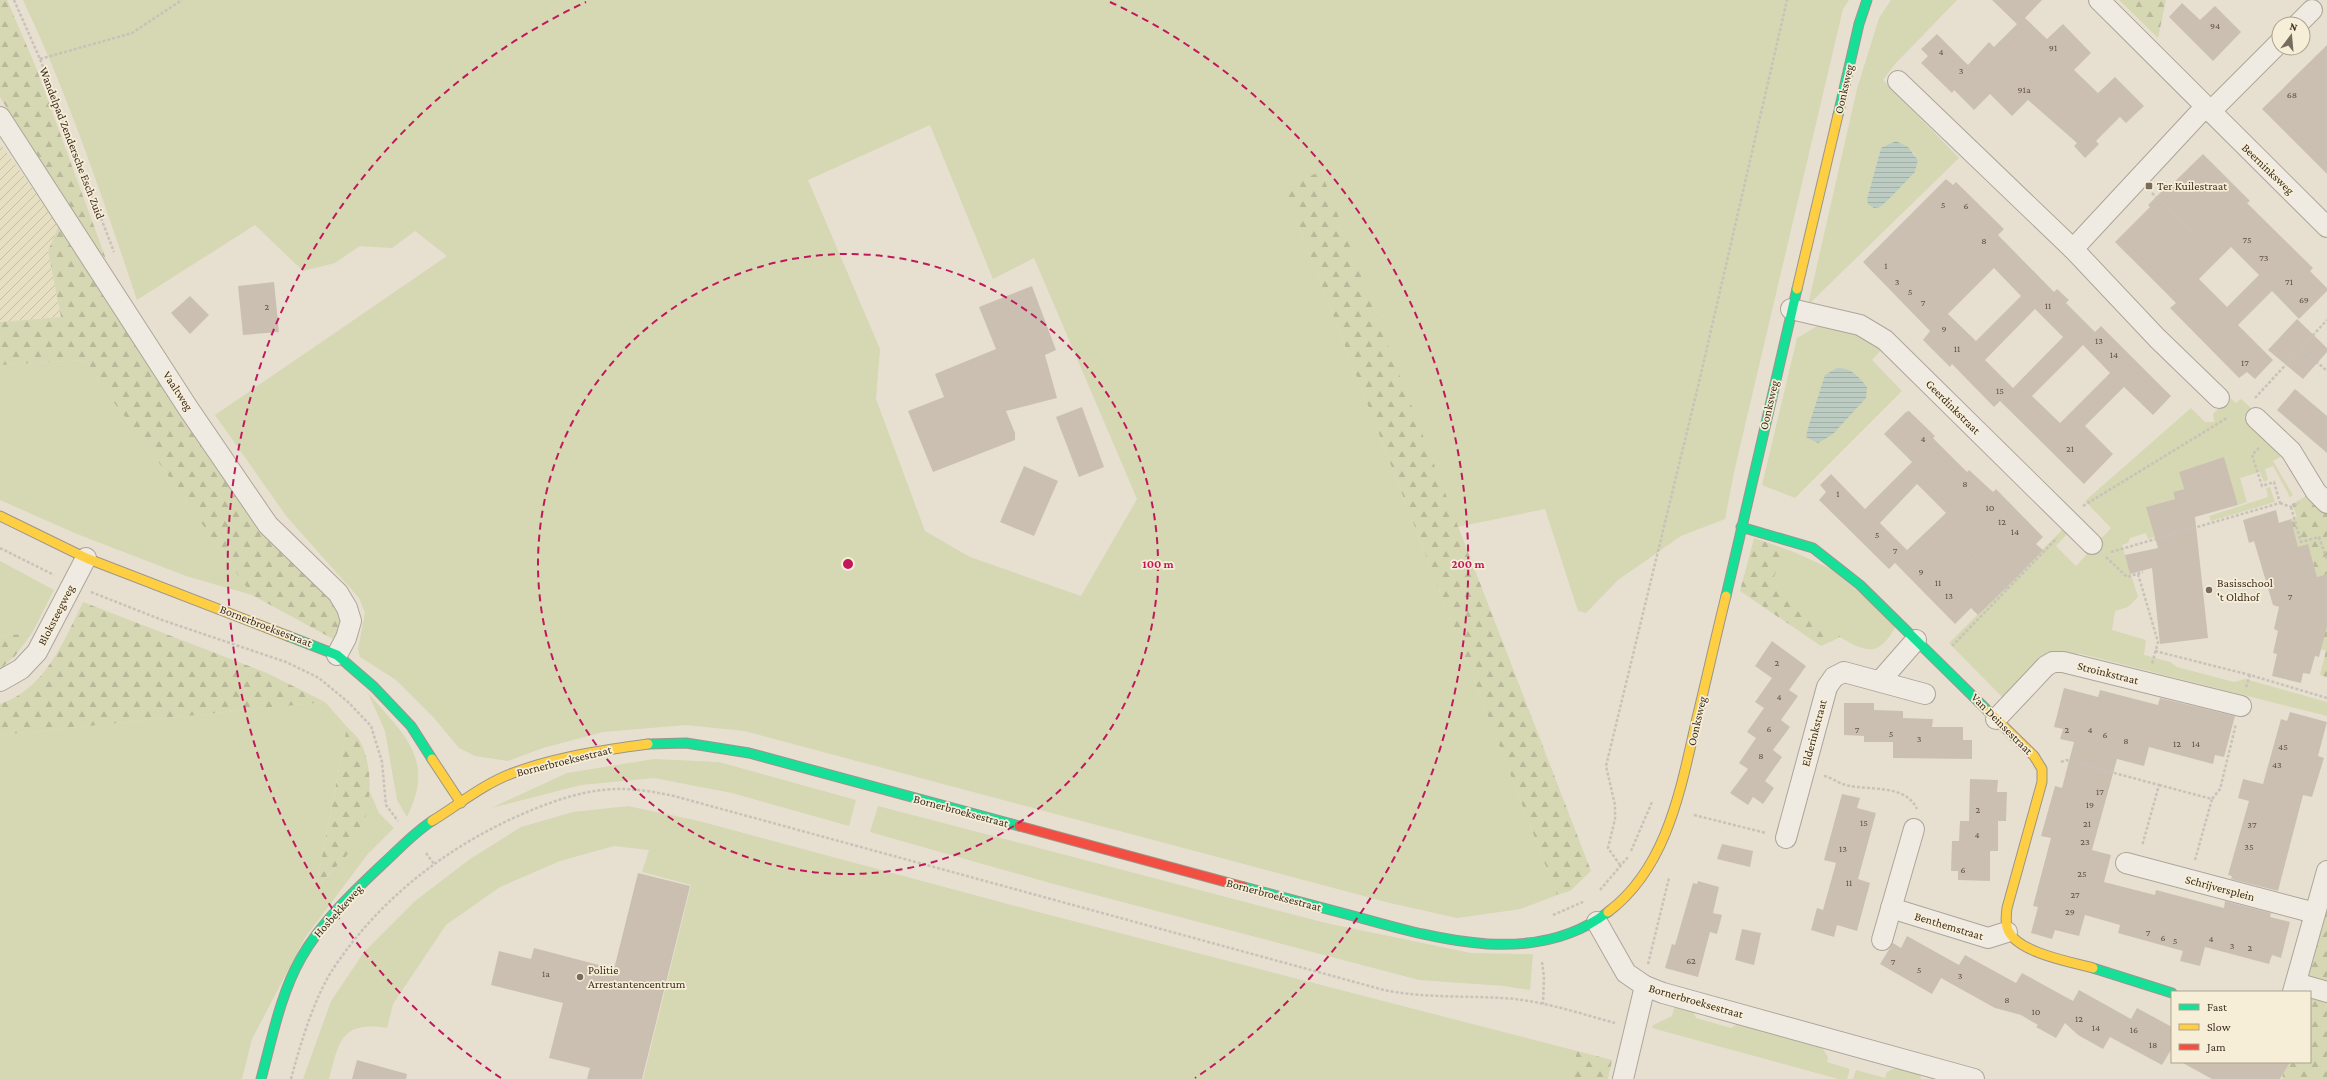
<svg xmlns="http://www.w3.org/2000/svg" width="2327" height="1079" font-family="'Crimson Pro',serif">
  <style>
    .farmland { fill: url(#farmland-furrows) }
    .grass { fill: #d6d7b3; fill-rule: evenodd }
    .forest { fill: url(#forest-firs) }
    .water { fill: url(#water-rules) }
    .building { fill: #cbbfb2; fill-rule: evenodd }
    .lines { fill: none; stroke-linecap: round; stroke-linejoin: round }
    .street-casing { stroke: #ada599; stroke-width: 22 }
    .fast-casing { stroke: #9c958a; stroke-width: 11 }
    .slow-casing { stroke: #9c958a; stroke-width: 11 }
    .jam-casing { stroke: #9c958a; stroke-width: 11 }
    .path { stroke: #c8c2b9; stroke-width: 2.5; stroke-dasharray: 3 2; stroke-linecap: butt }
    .street { stroke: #efebe3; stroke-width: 20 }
    .fast { stroke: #16e098; stroke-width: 9 }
    .slow { stroke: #ffcf43; stroke-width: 9 }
    .jam { stroke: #f24e42; stroke-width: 9 }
    .ring { fill: none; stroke: #c2185b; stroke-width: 2; stroke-dasharray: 7 5 }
    .poi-dot { fill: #786c5e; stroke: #f7eed8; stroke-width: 1.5 }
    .labels { text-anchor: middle; stroke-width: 3.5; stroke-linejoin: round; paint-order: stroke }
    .number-label { font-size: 10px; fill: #605244 }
    .street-label { font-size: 12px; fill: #3d2e20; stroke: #f7eed8 }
    .poi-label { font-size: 12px; fill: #3d2e20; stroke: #f7eed8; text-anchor: start }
    .centre { fill: #c2185b; stroke: #f7eed8; stroke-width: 2 }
    .ring-label { font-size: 12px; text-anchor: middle; font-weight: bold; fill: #c2185b; stroke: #f7eed8; stroke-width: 3.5; stroke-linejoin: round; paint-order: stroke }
  </style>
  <defs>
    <pattern id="farmland-furrows" width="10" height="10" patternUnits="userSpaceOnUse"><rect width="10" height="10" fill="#e6dfc2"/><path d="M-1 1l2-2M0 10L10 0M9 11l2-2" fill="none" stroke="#c6c0a6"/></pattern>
    <pattern id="forest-firs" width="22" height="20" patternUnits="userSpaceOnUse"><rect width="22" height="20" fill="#d6d7b3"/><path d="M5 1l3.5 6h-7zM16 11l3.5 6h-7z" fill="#b9b99a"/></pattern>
    <pattern id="water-rules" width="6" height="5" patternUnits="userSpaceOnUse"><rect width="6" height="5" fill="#bcccc2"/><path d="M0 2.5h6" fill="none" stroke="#a2b0a6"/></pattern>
  </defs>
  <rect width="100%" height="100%" fill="#e7e0d1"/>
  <path class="farmland" d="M0 143 59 225 48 251 61 317 0 322Z"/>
  <g class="grass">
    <path d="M23 0H1849L1843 9 1735 468 1725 519 1681 536 1618 580 1586 613 1578 611 1545 509 1457 527 1321 172 1284 188 1557 895 1521 909 1457 918 1390 903 744 731 686 725 603 732 543 748 508 761 475 756 459 748 434 718 396 680 360 657 358 649 365 613 359 598 287 517 215 415 447 256 415 231 392 248 360 246 335 263 303 271 255 225 137 300C103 199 69 97 23 0ZM930 125 993 279 1034 258 1137 499 1081 596 970 557 925 531 876 399 880 349 808 180Z"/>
    <path d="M1891 0H1957L1895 64 1883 80 1959 158 1808 305 1857 89 1879 18ZM1881 148 1913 152 1918 160 1915 172 1880 207 1867 199Z"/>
    <path d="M1821 324 1871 338 1883 348 1872 360 1902 391 1795 498 1762 485 1797 338Z"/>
    <path d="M86 360 108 395 143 440 252 595 186 576 77 534 0 500V365Z"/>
    <path d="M2229 397 2236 403 2241 399 2251 408 2244 417 2285 454 2273 461 2293 495 2290 497 2273 466 2265 469 2268 480 2264 482 2260 472 2240 478 2247 502 2238 505 2224 458 2179 472 2184 489 2173 492 2175 499 2146 507 2184 528 2148 539 2146 533 2130 538 2128 543 2122 545 2138 597 2128 607 2115 611 2112 630 2146 640 2144 655 2170 662 2177 667 2234 682 2245 679 2327 702V716L2078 653 2005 700 1949 643 2064 528 2068 533 2056 546 2076 566 2111 528 2085 501 2191 408 2205 422H2214L2213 414Z"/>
    <path d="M2270 487 2275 502 2211 521 2209 516 2268 497 2266 488Z"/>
    <path d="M1794 552 1831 569 1897 624C1892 633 1885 646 1874 649 1852 655 1795 601 1777 586L1774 577 1777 569Z"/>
    <path d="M0 561 54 590 32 633 0 636Z"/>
    <path d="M368 693C404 735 436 759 407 817L397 800 385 731Z"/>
    <path d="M325 702 347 727 316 887C345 862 368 830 369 790L379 813 394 828 367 855 305 938 252 1039 242 1079H0V735Z"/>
    <path d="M654 759 719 762 856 800 849 826 732 793 654 778 581 785 491 808 567 773Z"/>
    <path d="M628 806 699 821 1038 912 1577 1051 1571 1079H643L691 885 642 872 649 850 614 846 560 861 500 887 446 925 393 1004 387 1028C341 1021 339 1041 329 1079H303L331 1001 364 952 415 901 470 859 521 827 573 812Z"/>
    <path d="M878 806 1326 923 1471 953 1533 954 1530 990 1504 986 1419 980 1050 883 870 832Z"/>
    <path d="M1675 1005 1692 1009 1696 1018 1731 1028 1740 1022 1820 1044 1828 1057 1827 1062 1850 1069 1847 1079H1838L1652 1028 1653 1025 1672 1016Z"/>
    <path d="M1899 1066 1920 1071 1921 1079H1853L1856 1070 1885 1078 1887 1072Z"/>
  </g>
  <g class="forest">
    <path d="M0 0H7L35 65 106 259 82 231 0 97Z"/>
    <path d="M2119 0H2166L2158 38Z"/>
    <path d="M1321 171 1591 871 1570 891 1557 895 1284 188Z"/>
    <path d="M59 225 141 354 263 534 284 554 327 590 343 623 333 639 252 595 143 440 108 395 86 360 0 365V322L61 317 48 251Z"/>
    <path d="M2308 495 2327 513V574L2317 577 2308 545 2298 547 2291 519 2297 517 2292 504Z"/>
    <path d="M1754 538 1794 552 1777 569 1774 577 1777 586 1841 637 1821 646 1740 591Z"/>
    <path d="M83 602 267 673 325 702 0 735V704C45 689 64 641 83 602Z"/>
    <path d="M2327 616V677L2320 675 2326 651 2321 649Z"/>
    <path d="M32 633 15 656 0 669V636Z"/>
    <path d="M347 727C351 731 357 736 360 741 376 773 371 817 353 847 343 862 327 875 316 888Z"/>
    <path d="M2327 900V982L2308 976Z"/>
    <path d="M2310 992 2327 997V1079H2282L2286 1062H2310Z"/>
    <path d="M1577 1051 1612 1060 1608 1079H1571Z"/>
  </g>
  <g class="water">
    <path d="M1896 141 1908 147 1918 160 1915 172 1888 200 1880 207 1874 208 1868 204 1867 199 1881 148Z"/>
    <path d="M1837 368C1852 368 1858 376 1867 387L1866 398 1833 434 1818 443 1806 437 1808 428 1825 375Z"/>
  </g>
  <g class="building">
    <path d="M1992 0H2042L2025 18 2047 39 2063 24 2091 53 2074 70 2098 93 2115 77 2144 106 2126 123 2120 117 2096 141 2099 144 2085 158 2074 146 2077 143 2028 100 2012 116 1990 94 1974 110 1954 90 1952 93 1921 63 1928 56 1921 49 1937 34 1968 65 1989 42 1994 47 2017 24Z"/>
    <path d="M2182 3 2200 20 2215 6 2241 32 2213 61 2169 17Z"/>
    <path d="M2327 45V174L2262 109Z"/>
    <path d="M2203 154 2250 201 2247 203 2313 268 2310 271 2327 288V291L2299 319 2272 291 2238 325 2273 360 2255 379 2247 372 2239 378 2170 308 2176 303 2115 242 2150 207 2148 205 2165 188 2167 189ZM2231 247 2259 275 2227 307 2199 279Z"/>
    <path d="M1946 179 1953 185 1956 182 2004 229 1998 235 2053 291 2054 292 2057 289 2069 300 2066 303 2095 332 2101 326 2171 396 2153 415 2124 387 2085 426 2113 454 2084 484 2000 401 1994 407 1952 364 1950 367 1923 340 1930 331 1863 262ZM1994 268 2021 296 1976 341 1948 314ZM2035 309 2063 337 2013 388 1985 360ZM2083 345 2110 373 2060 423 2032 396Z"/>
    <path d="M274 282 279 332 243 335 238 286Z"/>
    <path d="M1032 286 1056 350 1045 355 1057 398 1006 411 1015 433V440L933 472 908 411 944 397 935 374 996 349 979 307Z"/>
    <path d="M190 296 209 315 190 334 171 313Z"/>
    <path d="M2297 319 2327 348V352L2303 379 2268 350Z"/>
    <path d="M2295 389 2327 416V453L2277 410Z"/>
    <path d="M1082 407 1104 467 1079 477 1056 417Z"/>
    <path d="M1909 411 1935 436 1933 438 1967 472 1969 470 1993 492 1996 489 2043 537 2036 544 2043 550 2015 579 1978 615 1971 608 1955 624 1895 563 1889 569 1819 500 1826 492 1820 485 1831 474 1865 509 1912 462 1884 434 1906 412ZM1917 484 1946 513 1907 550 1880 523Z"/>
    <path d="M2224 457 2238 505 2195 517 2208 638 2160 644 2152 568 2130 574 2125 555 2158 548 2146 507 2175 499 2173 492 2184 489 2179 472Z"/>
    <path d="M1024 466 1058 481 1034 536 1000 522Z"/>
    <path d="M2276 510 2279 523 2291 519 2298 547 2308 544 2317 577 2327 574V626L2319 657 2315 656 2310 674 2303 673 2301 683 2272 676 2277 654 2273 653 2278 631 2274 629 2279 607 2273 605 2254 541 2249 543 2243 520Z"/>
    <path d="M1772 641 1806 666 1789 690 1798 696 1781 720 1790 727 1773 750 1782 757 1765 781 1774 788 1763 804 1753 797 1748 805 1730 793 1748 769 1739 763 1756 738 1747 732 1764 708 1755 702 1772 678 1755 666Z"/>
    <path d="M2064 688 2098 697 2100 690 2158 705 2160 698 2235 716 2224 757 2215 755 2213 764 2149 747 2144 766 2117 759 2092 850 2111 855 2104 882 2155 895 2156 890 2224 908 2225 901 2271 913 2270 917 2290 922 2281 958 2272 955 2269 964 2205 947 2200 966 2180 961 2183 951 2118 933 2120 925 2085 915 2079 936 2055 930 2052 939 2031 933 2038 907 2033 906 2051 838 2041 836 2055 786 2062 788 2074 742 2060 739 2063 729 2054 727Z"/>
    <path d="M1844 703H1874V710L1903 711V718L1933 719 1932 727H1963V740H1972V759L1893 758V742H1864V736L1844 735Z"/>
    <path d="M2290 712 2327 722 2318 756 2324 758 2312 797 2303 795 2278 891 2231 879 2232 876 2228 875 2249 801 2238 798 2243 779 2263 784 2281 719 2287 721Z"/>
    <path d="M1970 779 1998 780 1997 792H2007L2006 821H1998V851H1990V881L1958 880V871H1951L1952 841H1959L1960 821H1969Z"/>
    <path d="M1842 794 1860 798 1857 808 1876 813 1858 879 1870 883 1857 931 1837 925 1834 937 1811 930 1817 908 1823 910 1836 863 1824 860Z"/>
    <path d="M1722 844 1753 851 1750 867 1717 859Z"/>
    <path d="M638 873 690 886 642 1079H587L590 1068 549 1058 563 1003 491 985 499 951 531 959 534 948 614 969Z"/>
    <path d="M1698 881 1719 887 1713 913 1722 915 1717 934 1710 932 1698 977 1665 968 1672 944 1675 945 1693 883 1697 884Z"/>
    <path d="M1742 929 1761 933 1754 965 1735 960Z"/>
    <path d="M1907 936 1959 965 1965 955 2016 983 2022 973 2073 1001 2079 990 2131 1019 2137 1008 2172 1027V1048L2162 1065 2110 1037 2103 1049 2078 1035 2065 1023 2056 1038 2036 1027 2038 1025 2021 1015 1995 1008 1941 978 1932 994 1880 964 1893 943 1901 948Z"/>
    <path d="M357 1060 407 1074 406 1079H352Z"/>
    <path d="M2181 1062H2290L2280 1079H2212Z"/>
  </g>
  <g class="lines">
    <g class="street-casing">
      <g id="street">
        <path d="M2099 0 2327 227"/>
        <path d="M2298 24 2312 10"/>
        <path d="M1898 81 2073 249 2157 338 2219 398"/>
        <path d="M2210 112 2279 43"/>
        <path d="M0 117 188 408 268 525 338 593 347 608 351 621 346 638 337 655"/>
        <path d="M2073 249 2205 107"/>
        <path d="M1791 309 1860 325 1885 340 2092 544"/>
        <path d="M2256 418 2291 451 2316 492 2327 503"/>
        <path d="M0 681 21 669 37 652 86 558"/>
        <path d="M1880 681 1916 640"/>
        <path d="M1996 719 2046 666 2053 662H2063L2241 706"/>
        <path d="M1786 838 1827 687 1834 677 1844 672 1925 694"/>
        <path d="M2126 863 2315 913"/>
        <path d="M1891 908 1988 938 2007 932"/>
        <path d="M1597 922 1626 973 1645 986 1663 993 1974 1079"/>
        <path d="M1882 940 1914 829"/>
        <path d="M2296 983 2327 992"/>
        <path d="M2293 992 2327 871"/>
        <path d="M1623 1079 1645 986"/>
      </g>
    </g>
    <g class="fast-casing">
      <g id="fast">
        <path d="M1838 115 1859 24 1867 0"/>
        <path d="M1741 527 1813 548 1860 585 1988 711"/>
        <path d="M1726 596 1797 289"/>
        <path d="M288 636 337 655 374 687 411 726 432 759"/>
        <path d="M648 744 686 743 749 753 1019 826"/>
        <path d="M1244 887C1283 897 1322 908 1361 918 1440 940 1536 967 1608 912"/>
        <path d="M2093 968 2172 993"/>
        <path d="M261 1079C272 1039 280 995 301 958 322 921 355 890 386 861 401 847 415 832 432 821"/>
      </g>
    </g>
    <g class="slow-casing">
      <g id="slow">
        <path d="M1797 289 1838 115"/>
        <path d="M0 516 86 558 288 636"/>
        <path d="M1988 711 2034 756 2042 769V782L2007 908C2006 916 2005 925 2009 932 2020 953 2071 962 2093 968"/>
        <path d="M432 759 461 803"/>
        <path d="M432 821C458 805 485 783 513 773 556 757 603 750 648 744"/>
        <path d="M1608 912C1668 867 1681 787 1697 718 1707 677 1716 636 1726 596"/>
      </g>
    </g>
    <g class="jam-casing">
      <path id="jam" d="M1019 826 1244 887"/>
    </g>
    <g class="path">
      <path d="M14 0 40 59 114 252"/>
      <path d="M40 59 132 33 182 0"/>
      <path d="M2152 193 2193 234"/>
      <path d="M2301 348 2327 371"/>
      <path d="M2255 398 2327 320"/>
      <path d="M2280 503 2291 507 2299 503"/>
      <path d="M2083 506 2227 418"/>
      <path d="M2291 507 2301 542 2319 537 2327 560"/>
      <path d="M1964 544 2008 589"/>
      <path d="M0 548 54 575"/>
      <path d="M2111 552 2280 503 2274 482 2262 486 2252 455 2259 448"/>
      <path d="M2106 557 2127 577 2143 572"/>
      <path d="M2138 574 2158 642 2152 664"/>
      <path d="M91 592 162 620 286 662 319 678 348 702 371 726 382 762 386 805 398 821"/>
      <path d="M1952 646 2057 538"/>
      <path d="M2155 651 2250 675"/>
      <path d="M2246 687 2250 675 2327 698"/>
      <path d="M2061 762 2066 760 2159 785 2142 846"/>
      <path d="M1824 776C1833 778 1841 785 1850 786 1872 790 1906 785 1917 809"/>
      <path d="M2159 785 2212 799 2220 789 2236 724"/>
      <path d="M1694 815 1766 833"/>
      <path d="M1631 851 1652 802"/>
      <path d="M426 853 434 864"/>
      <path d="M2195 860 2212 799"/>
      <path d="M1620 865 1608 848 1615 819V805L1606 766 1700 378 1787 0"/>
      <path d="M1600 890 1628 857"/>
      <path d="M1553 915 1585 901"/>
      <path d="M1542 962 1544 977 1543 1004"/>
      <path d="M1648 964 1669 878"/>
      <path d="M291 1079C300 1045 314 998 333 969 380 898 449 845 527 812 551 802 576 793 602 790 627 787 650 791 674 796L1384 990C1427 999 1471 995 1515 999 1549 1003 1582 1014 1615 1023"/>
    </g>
    <use href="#street" class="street"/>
    <use href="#fast" class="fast"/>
    <use href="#slow" class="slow"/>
    <use href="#jam" class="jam"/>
  </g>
  <g class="ring">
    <circle cx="848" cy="564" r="310"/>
    <path d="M501 1078A620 620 0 0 1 586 2M1110 2A620 620 0 0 1 1195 1078"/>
  </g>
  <g class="poi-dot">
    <rect x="2145" y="182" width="8" height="8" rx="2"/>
    <circle cx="2209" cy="590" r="4"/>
    <circle cx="580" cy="977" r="4"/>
  </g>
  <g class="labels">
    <g class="number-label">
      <text x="2215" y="29">94</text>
      <text x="2053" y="51">91</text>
      <text x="1941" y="55">4</text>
      <text x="1961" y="74">3</text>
      <text x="2024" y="93">91a</text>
      <text x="2292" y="98">68</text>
      <text x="1943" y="208">5</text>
      <text x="1966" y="209">6</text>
      <text x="2247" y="243">75</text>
      <text x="1984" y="244">8</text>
      <text x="2264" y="261">73</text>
      <text x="1886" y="269">1</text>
      <text x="1897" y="285">3</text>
      <text x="2289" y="285">71</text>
      <text x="1910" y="295">5</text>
      <text x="2304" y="303">69</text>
      <text x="1923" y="306">7</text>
      <text x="2048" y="309">11</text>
      <text x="267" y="310">2</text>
      <text x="1944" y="332">9</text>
      <text x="2099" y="344">13</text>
      <text x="1957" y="352">11</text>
      <text x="2114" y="358">14</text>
      <text x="2245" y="366">17</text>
      <text x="2000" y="394">15</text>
      <text x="1923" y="442">4</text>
      <text x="2070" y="452">21</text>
      <text x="1965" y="487">8</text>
      <text x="1838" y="497">1</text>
      <text x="1990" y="511">10</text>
      <text x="2002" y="525">12</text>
      <text x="2015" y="535">14</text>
      <text x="1877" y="538">5</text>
      <text x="1895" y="554">7</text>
      <text x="1921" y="575">9</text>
      <text x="1938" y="586">11</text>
      <text x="1949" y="599">13</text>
      <text x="2290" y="600">7</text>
      <text x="1777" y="666">2</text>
      <text x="1779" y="700">4</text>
      <text x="1769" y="732">6</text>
      <text x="1857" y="733">7</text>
      <text x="2067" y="733">2</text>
      <text x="2090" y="733">4</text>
      <text x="1891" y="737">5</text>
      <text x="2105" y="738">6</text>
      <text x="1919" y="742">3</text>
      <text x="2126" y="744">8</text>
      <text x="2177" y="747">12</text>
      <text x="2196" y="747">14</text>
      <text x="2283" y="750">45</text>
      <text x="1761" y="759">8</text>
      <text x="2277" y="768">43</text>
      <text x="2100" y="795">17</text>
      <text x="2090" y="808">19</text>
      <text x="1978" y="813">2</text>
      <text x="1864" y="826">15</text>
      <text x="2087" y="827">21</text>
      <text x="2252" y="828">37</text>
      <text x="1977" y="838">4</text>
      <text x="2085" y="845">23</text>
      <text x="2249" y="850">35</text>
      <text x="1843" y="852">13</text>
      <text x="1963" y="873">6</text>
      <text x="2082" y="877">25</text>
      <text x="1849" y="886">11</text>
      <text x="2075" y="898">27</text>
      <text x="2070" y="915">29</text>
      <text x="2148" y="936">7</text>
      <text x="2163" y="941">6</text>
      <text x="2211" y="942">4</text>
      <text x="2175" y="944">5</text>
      <text x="2232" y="949">3</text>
      <text x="2250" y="951">2</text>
      <text x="1691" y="964">62</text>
      <text x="1893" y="965">7</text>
      <text x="1919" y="973">5</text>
      <text x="546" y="977">1a</text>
      <text x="1960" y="979">3</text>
      <text x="2007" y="1003">8</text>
      <text x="2036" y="1015">10</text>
      <text x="2079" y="1022">12</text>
      <text x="2096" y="1031">14</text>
      <text x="2134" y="1033">16</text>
      <text x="2153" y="1048">18</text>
    </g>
    <g class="street-label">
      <text transform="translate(1844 89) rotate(-77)" y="4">Oonksweg</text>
      <text transform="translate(72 143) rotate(69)" y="4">Wandelpad Zendersche Esch Zuid</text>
      <text transform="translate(2268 169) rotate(44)" y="4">Beerninksweg</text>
      <text transform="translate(178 391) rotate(57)" y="4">Vaaltweg</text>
      <text transform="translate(1769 405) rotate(-77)" y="4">Oonksweg</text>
      <text transform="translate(1953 407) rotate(45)" y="4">Geerdinkstraat</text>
      <text transform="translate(56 615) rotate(-63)" y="4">Bloksteegweg</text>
      <text transform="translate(266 626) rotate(21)" y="4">Bornerbroeksestraat</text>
      <text transform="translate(2108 673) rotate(14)" y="4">Stroinkstraat</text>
      <text transform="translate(1697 721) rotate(-77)" y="4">Oonksweg</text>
      <text transform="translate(2002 724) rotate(45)" y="4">Van Deinsestraat</text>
      <text transform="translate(1814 733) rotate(-75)" y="4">Elderinkstraat</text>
      <text transform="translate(564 761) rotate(-14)" y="4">Bornerbroeksestraat</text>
      <text transform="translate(961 811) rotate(15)" y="4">Bornerbroeksestraat</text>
      <text transform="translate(2220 888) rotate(15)" y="4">Schrijversplein</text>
      <text transform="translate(1274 895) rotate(15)" y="4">Bornerbroeksestraat</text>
      <text transform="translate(338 911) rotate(-48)" y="4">Hosbekkeweg</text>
      <text transform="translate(1949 926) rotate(17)" y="4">Benthemstraat</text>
      <text transform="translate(1696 1001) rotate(16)" y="4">Bornerbroeksestraat</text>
    </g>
    <g class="poi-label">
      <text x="2157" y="190">Ter Kuilestraat</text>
      <text x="2217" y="587">Basisschool<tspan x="2217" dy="14">'t Oldhof</tspan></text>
      <text x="588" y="974">Politie<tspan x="588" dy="14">Arrestantencentrum</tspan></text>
    </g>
  </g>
  <circle cx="848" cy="564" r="6" class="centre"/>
  <g class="ring-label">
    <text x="1158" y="568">100 m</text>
    <text x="1468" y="568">200 m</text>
  </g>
  <rect x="2171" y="991" width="140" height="72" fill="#f7eed8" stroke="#ada18e"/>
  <rect x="2179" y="1004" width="20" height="6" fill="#16e098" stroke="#ada18e"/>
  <text x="2207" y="1011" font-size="12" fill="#3d2e20">Fast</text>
  <rect x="2179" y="1024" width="20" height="6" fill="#ffcf43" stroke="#ada18e"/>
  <text x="2207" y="1031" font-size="12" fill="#3d2e20">Slow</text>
  <rect x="2179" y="1044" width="20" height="6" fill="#f24e42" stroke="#ada18e"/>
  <text x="2207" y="1051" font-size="12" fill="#3d2e20">Jam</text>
  <g transform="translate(2291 36) rotate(16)"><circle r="19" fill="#f7eed8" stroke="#ada18e"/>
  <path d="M0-3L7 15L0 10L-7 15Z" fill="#786c5e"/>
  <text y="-6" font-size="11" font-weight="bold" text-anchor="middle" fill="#3d2e20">N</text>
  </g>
</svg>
